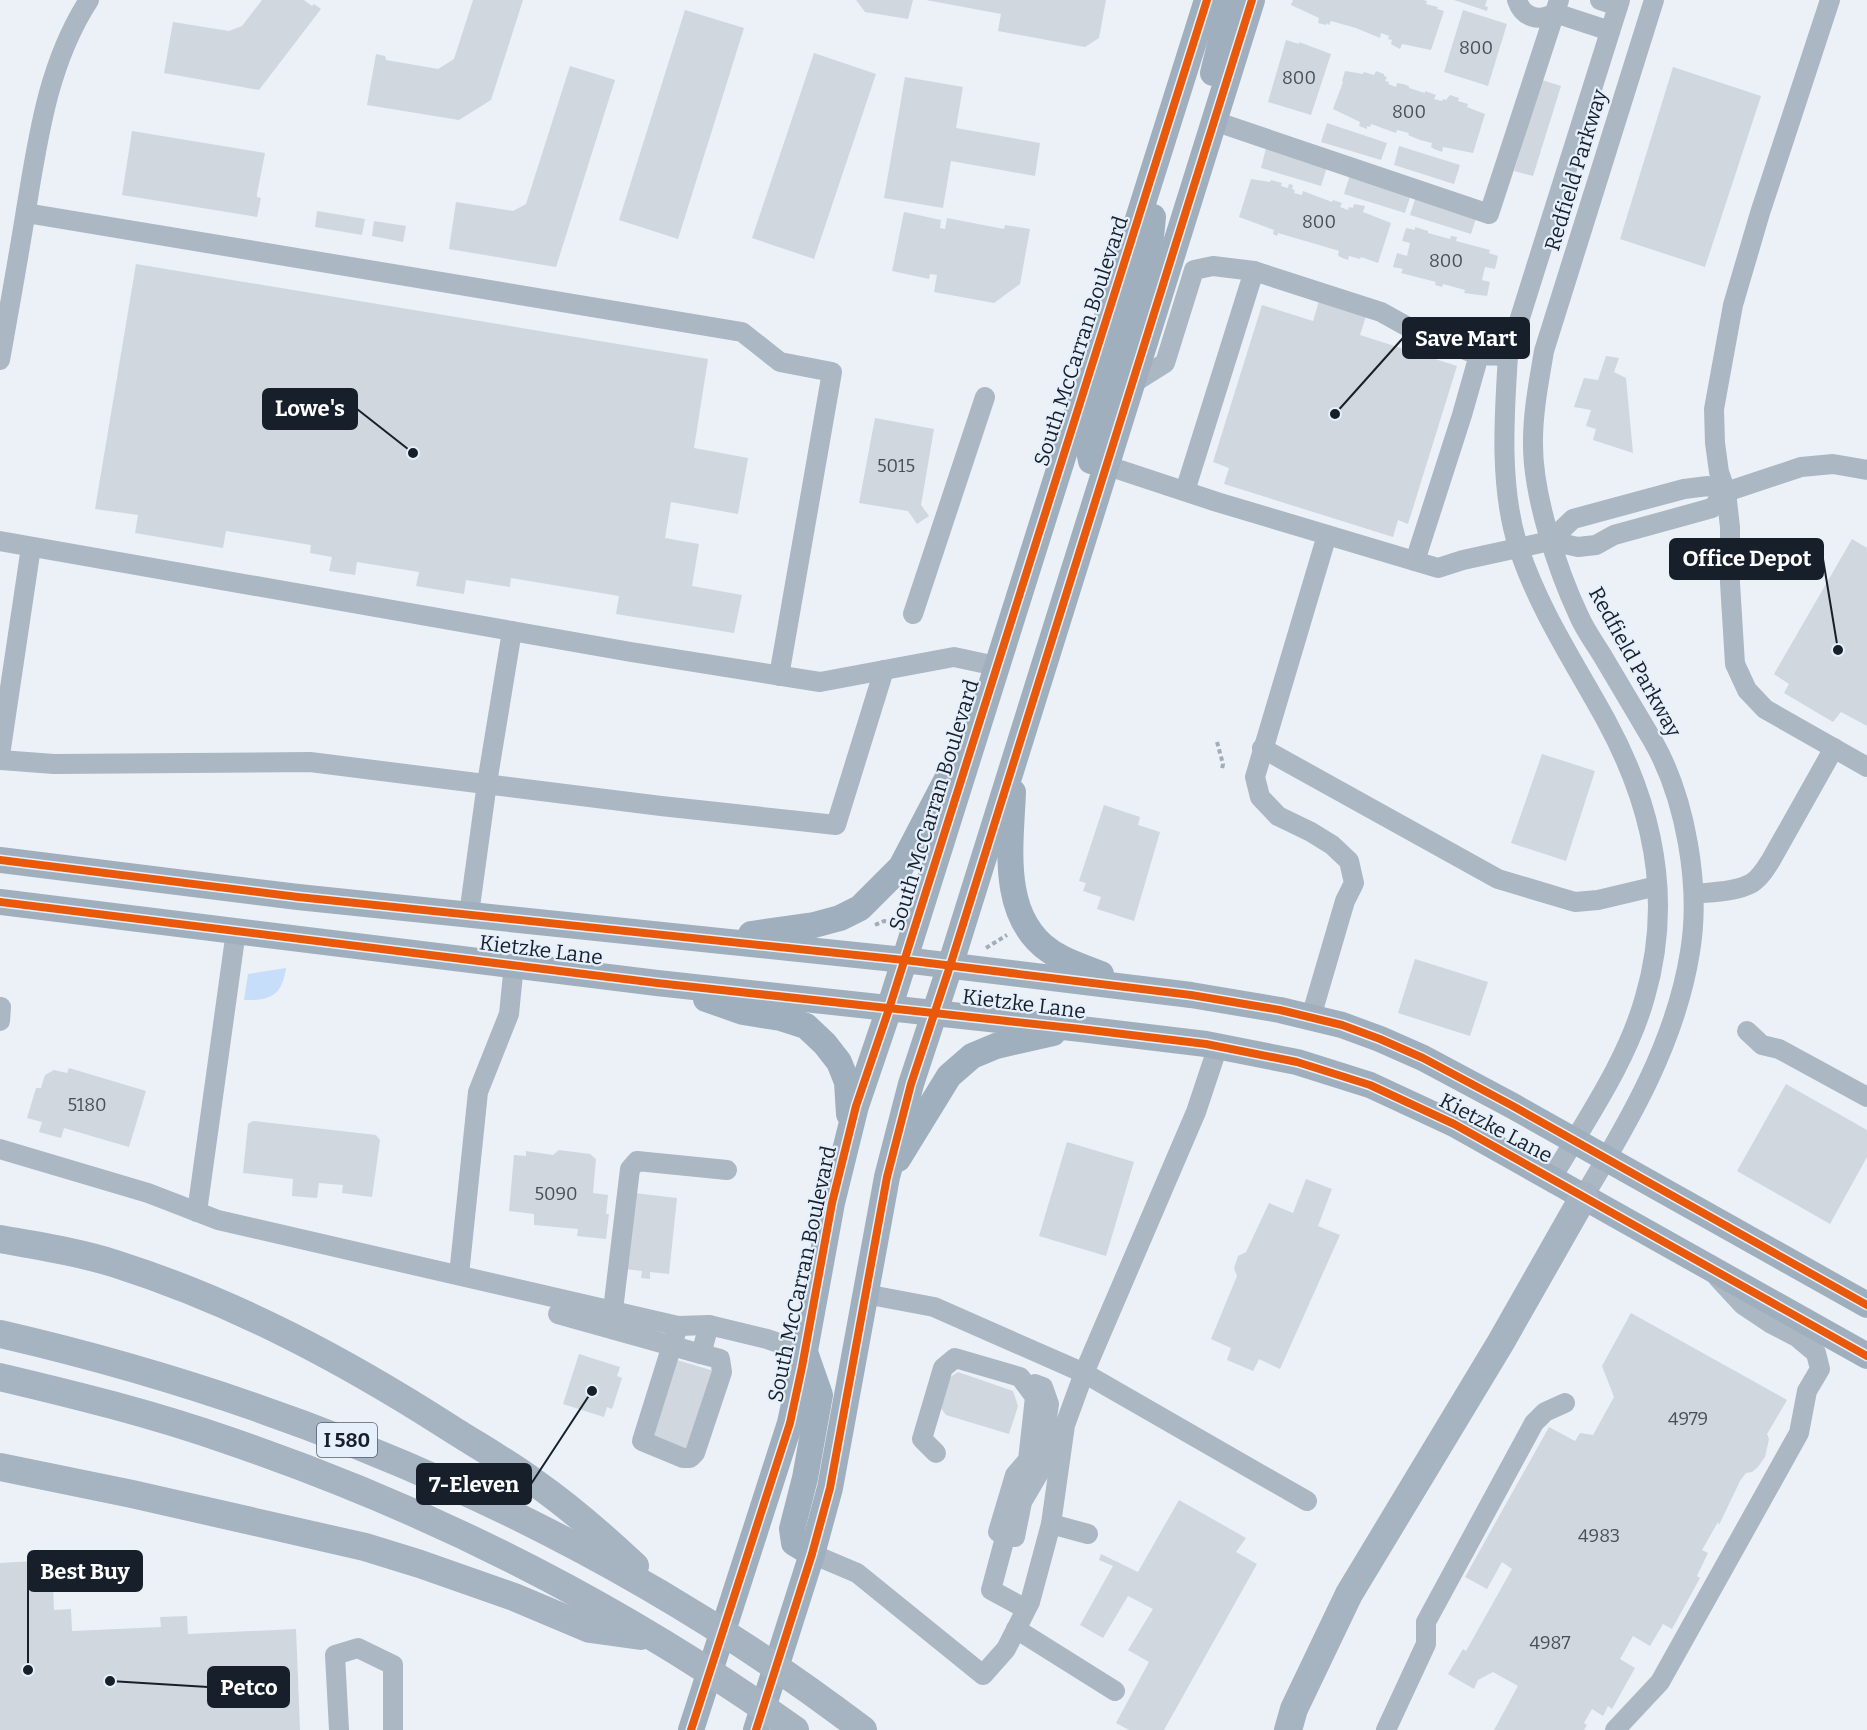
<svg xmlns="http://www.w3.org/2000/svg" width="1867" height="1730" font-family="Bitter,serif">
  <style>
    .green { fill: #c6defa }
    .building { fill: #d0d7df }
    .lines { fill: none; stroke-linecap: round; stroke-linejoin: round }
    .path { stroke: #a4adb6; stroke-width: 4; stroke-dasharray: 4.5 3; stroke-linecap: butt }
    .minor { stroke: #acb7c4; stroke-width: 20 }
    .major { stroke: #a0afbd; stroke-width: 26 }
    .highway { stroke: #a6b3c0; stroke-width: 28 }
    .cycleway-casing { stroke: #e6f0fc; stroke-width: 11 }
    .cycleway { stroke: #e8590c; stroke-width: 8 }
    .labels { text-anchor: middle; stroke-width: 4.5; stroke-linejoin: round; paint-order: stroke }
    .number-label { font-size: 18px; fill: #475059 }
    .shield { fill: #e6f0fc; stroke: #555e69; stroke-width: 1.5 }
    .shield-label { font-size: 20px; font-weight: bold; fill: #17202a }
    .street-label { font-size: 21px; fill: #17202a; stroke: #e6f0fc }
    .leader { fill: none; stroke: #17202a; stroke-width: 2 }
    .callout-dot { fill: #17202a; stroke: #e6f0fc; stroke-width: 2 }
    .callout { fill: #17202a; stroke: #17202a; stroke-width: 2 }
    .callout-label { font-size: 22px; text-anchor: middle; font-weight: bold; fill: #fff }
  </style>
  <rect width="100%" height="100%" fill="#ebf1f7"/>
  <path class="green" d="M286 968C282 995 271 1001 244 1000L248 974Z"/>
  <g class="building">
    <path d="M262 0H304L312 6 314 4 321 9 259 90 164 73 173 22 229 31 242 26Z"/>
    <path d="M473 0H523L491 100 459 120 367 105 376 54 385 56 386 60 438 69 454 59Z"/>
    <path d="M856 0H913L908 19 865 12Z"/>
    <path d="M926 0H1106L1099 38 1085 47 998 31 1001 14Z"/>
    <path d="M1293 0H1423L1427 1 1426 4 1438 7 1437 9 1444 11 1431 50 1402 44 1400 49 1391 44 1392 40 1388 39 1389 36 1381 33 1380 38 1356 28 1331 21 1329 25 1326 23V25L1318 23 1319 18 1291 5Z"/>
    <path d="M1454 0H1487L1485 6 1488 7 1487 11Z"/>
    <path d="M685 10 744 28 678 239 619 220Z"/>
    <path d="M1463 10 1507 24 1488 86 1444 72Z"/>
    <path d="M1286 40 1299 44V42L1331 54 1311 115 1268 102Z"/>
    <path d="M814 53 876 74 814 259 752 238Z"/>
    <path d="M570 66 615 80 556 267 449 249 456 202 513 211 526 204Z"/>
    <path d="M1673 67 1761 96 1705 267 1620 239Z"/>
    <path d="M1345 71 1363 74 1364 72 1374 75 1376 71 1384 74V76L1387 77 1385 81 1389 82 1388 84 1396 87 1397 83 1403 84 1409 86V88L1425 93V91L1436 95 1434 99 1442 101 1443 99 1446 100 1450 95 1459 98 1458 101 1468 104 1467 107 1485 114 1473 153 1443 147 1442 152 1434 149 1431 147 1432 143 1420 140 1408 135 1409 133 1397 130 1396 133 1371 124 1370 127 1367 126V129L1359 126 1360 122 1333 109 1343 82 1342 81Z"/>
    <path d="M905 77 963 87 956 128 1040 143 1035 176 951 161 943 208 884 198Z"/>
    <path d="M1542 80 1561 86 1533 176 1514 171Z"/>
    <path d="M1327 123 1387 143 1381 160 1321 142Z"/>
    <path d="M132 131 265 153 257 194V197L261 198 257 217 122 195Z"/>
    <path d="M1399 146 1460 165 1454 184 1394 165Z"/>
    <path d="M1266 148 1327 167 1321 186 1261 168Z"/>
    <path d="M1350 175 1411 194 1405 213 1344 194Z"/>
    <path d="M1251 179 1270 182 1271 180 1282 183 1281 186 1288 188 1289 184 1293 185 1292 189 1295 190 1294 193 1302 195 1303 191 1332 202 1333 200 1342 203 1340 207 1348 210 1349 207 1353 208 1354 204 1365 206 1363 212 1391 223 1378 263 1361 257 1360 259 1349 256 1348 260 1340 257 1338 255 1339 251 1336 250 1278 233 1277 236 1273 234 1274 230 1239 217Z"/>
    <path d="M1416 196 1477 215 1471 234 1410 215Z"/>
    <path d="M317 211 365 219 362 235 315 227Z"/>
    <path d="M904 212 941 220 940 228 945 229 947 218 1004 229 1005 225 1030 229 1020 284 994 303 934 292 937 275 930 274 929 279 892 271Z"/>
    <path d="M374 221 406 226 403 242 372 236Z"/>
    <path d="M1415 227 1428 231V233L1450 239 1451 236 1457 237 1456 241 1490 250 1489 253 1498 256 1495 269 1485 267 1482 280 1490 282 1487 296 1464 293 1465 290 1443 284 1442 287 1435 285 1436 282 1401 273 1403 269 1393 267 1397 253 1407 256 1410 243 1402 241 1406 228 1415 230Z"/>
    <path d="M136 264 708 359 694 448 748 458 738 514 671 502 665 538 699 544 692 586 742 595 734 633 616 614 619 596 511 578 510 587 466 580 464 594 416 586 419 572 357 562 355 575 329 571 332 557 310 553 311 545 226 531 223 548 135 533 138 515 95 509Z"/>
    <path d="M1319 301 1366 316 1360 335 1457 366 1408 524 1398 520 1393 537 1224 484 1229 468 1213 462 1262 305 1313 321Z"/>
    <path d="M1606 356 1619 358 1614 372 1626 378 1633 453 1593 440 1596 429 1586 426 1591 410 1574 407 1584 378 1598 380Z"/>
    <path d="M875 418 934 429 921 505 929 516 917 524 908 511 859 503Z"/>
    <path d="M1852 539 1867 548V726L1841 712 1833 722 1784 693 1789 684 1774 674Z"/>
    <path d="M1542 754 1595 771 1566 861 1511 843Z"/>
    <path d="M1104 805 1140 817 1138 825 1160 832 1134 921 1097 909 1101 897 1083 891 1086 883 1079 881Z"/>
    <path d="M1415 959 1488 982 1470 1036 1398 1013Z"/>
    <path d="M69 1068 146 1091 129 1147 64 1128 61 1138 39 1132 42 1122 27 1118 36 1088H41L45 1075 54 1070 67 1073Z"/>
    <path d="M1786 1084 1867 1130V1157L1830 1224 1737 1171Z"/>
    <path d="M253 1121 376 1135 380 1140 372 1197 342 1193 343 1185 319 1183 317 1198 292 1196 293 1179 243 1173 248 1124Z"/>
    <path d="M1067 1142 1134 1162 1106 1256 1039 1236Z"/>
    <path d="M559 1150 590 1154 596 1159 593 1193 608 1195 606 1214H609L606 1239 577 1236 578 1229 534 1225V1214L509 1211 514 1155 526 1156V1151L553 1155Z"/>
    <path d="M1306 1179 1332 1189 1318 1226 1340 1235 1280 1369 1259 1359 1253 1371 1227 1360 1231 1348 1211 1339 1237 1276 1234 1268 1238 1256 1246 1252 1269 1203 1293 1213Z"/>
    <path d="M634 1193 677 1198 669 1274 650 1272V1279L641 1278 642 1271 625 1269Z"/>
    <path d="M1631 1313 1787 1400 1767 1434 1769 1439 1765 1457 1758 1467 1752 1472 1746 1473 1740 1481 1719 1525 1718 1522 1702 1550 1708 1553 1697 1576 1700 1578 1672 1629 1663 1624 1650 1646 1633 1636 1620 1659 1635 1668 1612 1709 1608 1706 1603 1716 1592 1709 1584 1723 1587 1725 1584 1730H1494L1518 1686 1493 1672 1478 1680 1474 1689 1448 1674 1463 1649 1466 1651 1512 1569 1502 1562 1487 1589 1465 1577 1549 1427 1575 1441 1580 1433 1593 1435 1614 1397 1602 1366Z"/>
    <path d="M579 1354 620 1367 617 1376 622 1378 612 1409 607 1407 604 1417 563 1404Z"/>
    <path d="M677 1360 714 1371 689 1450 653 1438Z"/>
    <path d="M958 1372 1013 1391 1018 1406 1009 1434 946 1415 938 1404 949 1378Z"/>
    <path d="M1179 1500 1246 1538 1236 1552 1257 1564 1164 1730H1129L1116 1723 1149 1662 1128 1650 1153 1609 1128 1596 1103 1638 1080 1625 1113 1566 1099 1560 1101 1554 1138 1572Z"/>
    <path d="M52 1560 54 1610 71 1609 72 1631 161 1627 160 1617 187 1616 188 1634 296 1629 300 1730H0V1563Z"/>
  </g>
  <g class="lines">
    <g class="path">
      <path d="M1217 742 1223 764 1222 769"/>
      <path d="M875 925 884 921 890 922"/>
      <path d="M986 948 1007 935"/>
    </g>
    <g class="minor">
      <path d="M1517 0C1523 18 1539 22 1555 13L1610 31"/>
      <path d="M1600 0 1618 6"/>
      <path d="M1830 0 1760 213 1733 305 1714 409 1715 443 1719 472 1726 492 1730 527V583L1735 664 1747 690 1765 709 1867 767"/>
      <path d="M1214 121 1489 214 1559 0"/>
      <path d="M26 213 742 332 780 362 832 372 779 676"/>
      <path d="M0 360C9 310 18 260 26 210 38 138 48 63 89 0"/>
      <path d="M1130 385 1165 363 1194 270 1213 266 1254 271 1381 312 1417 332 1479 355"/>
      <path d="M1105 465 1217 502 1438 568 1463 560 1550 541 1578 547 1596 545 1614 535 1712 508 1726 492 1801 467 1833 464 1867 470"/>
      <path d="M1185 491 1254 271"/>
      <path d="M0 541 631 652 820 682 954 657 996 666"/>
      <path d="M1550 541 1573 519 1684 489 1708 486 1726 492"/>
      <path d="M1415 561 1462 415 1479 355 1508 356"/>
      <path d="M913 614 985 397"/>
      <path d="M1262 748 1498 879 1575 902 1598 900 1657 886"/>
      <path d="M0 755 31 547"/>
      <path d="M0 760 54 764 310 762 661 806 836 825 884 670"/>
      <path d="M1694 894C1711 892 1736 892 1752 883 1760 878 1766 868 1771 860L1834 748"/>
      <path d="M469 914 487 783 512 631"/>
      <path d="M1311 1017 1345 901 1354 883 1349 861 1332 845 1311 832 1278 816 1260 797 1255 777 1327 535"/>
      <path d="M0 1021 1 1007"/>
      <path d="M1747 1031 1762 1045 1779 1049 1867 1097"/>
      <path d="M0 1149 148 1193 218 1220 678 1326 709 1325 767 1339 805 1352"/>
      <path d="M1552 1178C1585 1121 1627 1062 1645 997 1673 901 1654 809 1607 722 1576 665 1540 612 1519 549 1499 490 1504 417 1508 356L1620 0"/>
      <path d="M1584 1196C1630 1120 1676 1041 1690 952 1701 887 1686 799 1653 741 1636 712 1619 684 1602 655 1594 642 1585 630 1579 616 1557 569 1532 493 1533 441 1533 411 1539 381 1544 351L1654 0"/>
      <path d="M197 1212 236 931"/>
      <path d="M459 1275 478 1092 509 1014 514 964"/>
      <path d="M865 1294 934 1307 1084 1373 1307 1501"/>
      <path d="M613 1310 630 1169 637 1161 727 1170"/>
      <path d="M558 1314 701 1354 709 1325"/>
      <path d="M678 1326 642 1441 683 1458H690L695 1453 722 1372 720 1359 701 1354"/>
      <path d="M936 1453 922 1439 943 1368 955 1358 1020 1377 1035 1397 1028 1460 1015 1475 998 1532"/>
      <path d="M1051 1524 1088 1534"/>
      <path d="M1006 1534 991 1590 1026 1609"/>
      <path d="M1015 1537 1022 1502 1039 1473 1049 1404 1043 1387 1035 1384"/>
      <path d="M812 1554 857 1573 983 1675 1006 1649 1030 1602 1051 1524 1065 1425 1084 1373 1196 1112 1218 1046"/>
      <path d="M1016 1629 1115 1691"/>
      <path d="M339 1730 335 1655 358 1648 393 1665V1730"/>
      <path d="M1386 1730 1426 1644V1622L1534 1423 1545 1412 1565 1403"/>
      <path d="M1615 1730 1660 1682 1799 1433 1807 1391 1820 1369 1816 1353 1797 1337 1770 1323 1743 1305 1718 1278"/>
    </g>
    <g class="major">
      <path d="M1213 73 1231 0"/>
      <path d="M1105 465 1091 461 1088 446 1151 237 1153 217"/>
      <path d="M1013 792C1011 844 999 916 1050 951 1065 962 1084 967 1101 974"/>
      <path d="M0 860 298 897 904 960 1191 995 1280 1010 1342 1025 1380 1039 1423 1058 1511 1105 1867 1305"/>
      <path d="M0 902 657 983 1081 1029 1206 1044 1297 1062 1370 1085 1454 1124 1867 1356"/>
      <path d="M751 934 814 925 840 918 860 908 901 867 949 775"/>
      <path d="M706 999 743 1012 781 1018 806 1026 825 1044 839 1062 847 1082 849 1114"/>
      <path d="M898 1159 949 1076 972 1056 996 1046 1053 1033"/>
      <path d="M805 1352 820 1395 805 1478 792 1529 794 1543 812 1554"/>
      <path d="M691 1730 790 1423 802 1367 832 1203 856 1106 889 1009 1207 0"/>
      <path d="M756 1730 812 1554 830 1488 887 1177 911 1084 950 966 1252 0"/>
    </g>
    <g class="highway">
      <path d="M0 1239C39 1246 78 1252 116 1264 235 1302 344 1360 450 1428 478 1446 507 1462 534 1482 570 1507 603 1536 635 1566"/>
      <path d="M0 1334C312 1406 607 1535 863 1730"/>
      <path d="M0 1377C76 1395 153 1414 227 1440 430 1509 621 1606 795 1730"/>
      <path d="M0 1467 132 1494 365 1547 420 1564 514 1597 590 1629 641 1636"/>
      <path d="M1288 1730 1294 1709 1349 1594 1501 1342 1584 1196"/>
    </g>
    <g class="cycleway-casing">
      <g id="cycleway">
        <path d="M0 860 298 897 904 960 1191 995 1280 1010 1342 1025 1380 1039 1423 1058 1511 1105 1867 1305"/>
        <path d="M0 902 657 983 1081 1029 1206 1044 1297 1062 1370 1085 1454 1124 1867 1356"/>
        <path d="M691 1730 790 1423 802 1367 832 1203 856 1106 889 1009 1207 0"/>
        <path d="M756 1730 812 1554 830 1488 887 1177 911 1084 950 966 1252 0"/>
      </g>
    </g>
    <use href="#cycleway" class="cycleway"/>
  </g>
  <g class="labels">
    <g class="number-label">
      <text x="1476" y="54">800</text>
      <text x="1299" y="84">800</text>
      <text x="1409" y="118">800</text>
      <text x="1319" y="228">800</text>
      <text x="1446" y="267">800</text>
      <text x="896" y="472">5015</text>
      <text x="87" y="1111">5180</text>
      <text x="556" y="1200">5090</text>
      <text x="1688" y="1425">4979</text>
      <text x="1599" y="1542">4983</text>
      <text x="1550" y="1649">4987</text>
    </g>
    <rect class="shield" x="317" y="1423" width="60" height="34" rx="4.5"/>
    <g class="shield-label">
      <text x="347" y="1447">I 580</text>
    </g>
    <g class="street-label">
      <text transform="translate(1576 170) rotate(-73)" y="7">Redfield Parkway</text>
      <text transform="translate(1081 341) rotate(-72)" y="7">South McCarran Boulevard</text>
      <text transform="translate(1635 662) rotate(61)" y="7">Redfield Parkway</text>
      <text transform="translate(934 805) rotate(-73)" y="7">South McCarran Boulevard</text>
      <text transform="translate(541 950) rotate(7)" y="7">Kietzke Lane</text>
      <text transform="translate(1024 1004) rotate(7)" y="7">Kietzke Lane</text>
      <text transform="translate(1496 1128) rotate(28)" y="7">Kietzke Lane</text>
      <text transform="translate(802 1274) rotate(-78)" y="7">South McCarran Boulevard</text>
    </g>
  </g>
  <path class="leader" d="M1335 414L1403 338M413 453L357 409M1838 650L1823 559M592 1391L531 1484M28 1670L28 1571M110 1681L208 1687"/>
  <g class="callout-dot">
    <circle cx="1335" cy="414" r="6"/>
    <circle cx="413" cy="453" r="6"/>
    <circle cx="1838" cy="650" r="6"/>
    <circle cx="592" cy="1391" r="6"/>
    <circle cx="28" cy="1670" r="6"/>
    <circle cx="110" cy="1681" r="6"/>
  </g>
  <g class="callout">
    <rect x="1403" y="318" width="126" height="40" rx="6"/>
    <rect x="263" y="389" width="94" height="40" rx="6"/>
    <rect x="1670" y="539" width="153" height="40" rx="6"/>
    <rect x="417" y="1464" width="114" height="40" rx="6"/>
    <rect x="28" y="1551" width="114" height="40" rx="6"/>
    <rect x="208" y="1667" width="81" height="40" rx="6"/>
  </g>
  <g class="callout-label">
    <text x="1466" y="346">Save Mart</text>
    <text x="310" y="416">Lowe's</text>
    <text x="1747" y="566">Office Depot</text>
    <text x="474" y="1492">7-Eleven</text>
    <text x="85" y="1579">Best Buy</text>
    <text x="249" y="1695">Petco</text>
  </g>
</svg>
